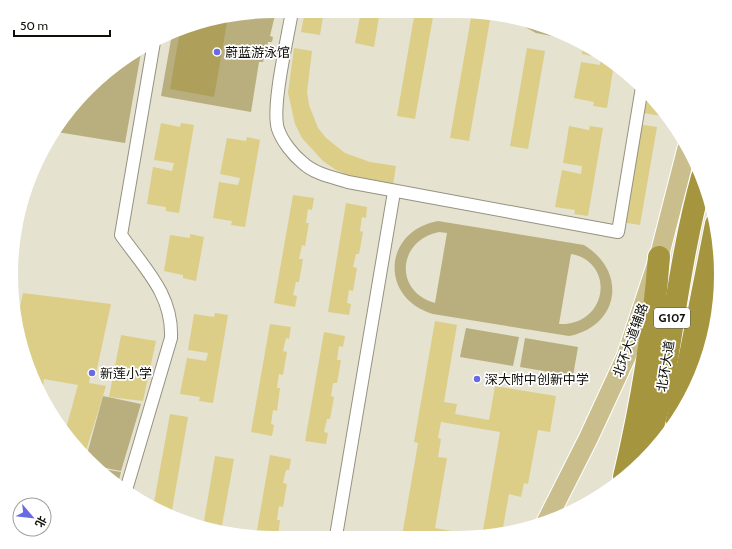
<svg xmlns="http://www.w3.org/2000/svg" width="732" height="549" font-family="Cabin,'Noto Sans SC',sans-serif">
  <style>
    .green { fill: #b9af7e; fill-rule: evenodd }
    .water { fill: #aea05b }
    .building { fill: #dcce87 }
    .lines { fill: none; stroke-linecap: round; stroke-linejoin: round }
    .street-casing { stroke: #959281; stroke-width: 14 }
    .primary-casing { stroke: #fff; stroke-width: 21 }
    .highway-casing { stroke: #fff; stroke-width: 24 }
    .street { stroke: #fff; stroke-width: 12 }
    .primary { stroke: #cabf8c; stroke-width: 19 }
    .highway { stroke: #a6953f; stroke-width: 22 }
    .poi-dot { fill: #686ae3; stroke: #fff; stroke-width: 1.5 }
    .labels { text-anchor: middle; stroke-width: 3.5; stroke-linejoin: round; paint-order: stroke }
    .shield { fill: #fff; stroke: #575652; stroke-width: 1 }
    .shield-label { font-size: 12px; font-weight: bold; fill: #0f0e08 }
    .poi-label { font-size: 13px; fill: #0f0e08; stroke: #fff; text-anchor: start }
    .street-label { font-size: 13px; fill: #0f0e08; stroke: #fff }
  </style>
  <rect width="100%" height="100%" fill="#e5e2d0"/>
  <g class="green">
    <path d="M276 11 270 36 273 37 272 42H268L263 62H259L251 112 161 96 172 34 206 20Z"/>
    <path d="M507 17 526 20 567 39 536 33Z"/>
    <path d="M142 47 125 143 57 132 88 88Z"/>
    <path d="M438 221 584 245C628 272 619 326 569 336L433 314C379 298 383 231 438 221ZM439 232 447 233 435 303C393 291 398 240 439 232ZM571 254C616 262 608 326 559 324Z"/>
    <path d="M466 328 519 337 513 366 460 357Z"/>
    <path d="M525 338 578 347 573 376 520 367Z"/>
    <path d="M103 396 141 404 121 471 95 466 86 458Z"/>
    <path d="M97 468 121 472 118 484Z"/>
  </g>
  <path class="water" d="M228 17 214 97 170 89 180 31 206 20Z"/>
  <g class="building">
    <path d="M305 11H324L320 35 301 32Z"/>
    <path d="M361 11H380L374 47 355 43Z"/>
    <path d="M415 11H434L415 119 397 116Z"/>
    <path d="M472 12 491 14 469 141 450 138Z"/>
    <path d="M583 46 604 56 614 64 607 108 593 106 594 102 574 98 581 62 600 65 601 58 582 54Z"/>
    <path d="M294 48 312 51 307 92 309 105 318 128 326 138 345 153 370 162 396 166 393 185 350 176 336 170 323 161 302 138 295 124 288 93Z"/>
    <path d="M527 48 545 51 528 149 510 146Z"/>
    <path d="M647 92 663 111 662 116 643 113Z"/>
    <path d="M161 123 180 127 181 123 194 125 179 213 166 211V207L147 204 153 167 172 171 174 163 154 160Z"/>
    <path d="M638 124 657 127 640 225 621 222Z"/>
    <path d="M569 126 589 130 590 126 603 128 588 216 574 214 575 210 555 207 562 170 581 174 582 166 563 163Z"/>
    <path d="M247 137 260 140 245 227 231 225 232 221 213 218 219 182 238 185 240 178 220 174 227 138 246 141Z"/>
    <path d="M293 195 314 198 312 210 308 209 306 223H309L305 246 302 245 299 259H303L299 282H296L293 295 297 296 295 307 274 303Z"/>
    <path d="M346 203 367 207 366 218 362 217 360 231 363 232 359 254H356L353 267 357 268 353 291 349 290 347 303 351 304 349 315 328 312Z"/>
    <path d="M190 234 204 237 196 281 183 278V275L164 271 170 235 190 238Z"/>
    <path d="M23 293 111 304 95 378 90 377 89 383 106 386 85 454 82 453 65 432 78 385 44 379 42 393 25 359 22 345 24 340H21L17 321Z"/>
    <path d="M215 313 228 315 213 403 199 401 200 397 180 394 187 358 206 361 208 353 188 350 194 314 214 317Z"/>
    <path d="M435 321 457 325 444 402 457 404 455 414 489 420 495 386 556 396 550 432 538 430 528 484 524 483 521 497 509 494 502 533 482 536 500 432 441 422 438 438 441 439 438 457 447 458 435 528 479 536 446 534 445 536H402L418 443 414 442Z"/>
    <path d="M270 324 291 327 289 339 286 338 283 351 287 352 283 375 279 374 277 388H280L277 411 273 410 271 424 274 425 272 436 251 432Z"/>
    <path d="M324 332 345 336 343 347 339 346 337 360H341L337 383H333L331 396 334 397 330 419H327L324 432 328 433 326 444 305 441Z"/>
    <path d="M121 335 156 341 143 401 109 397Z"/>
    <path d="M170 414 188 417 171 516 153 508Z"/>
    <path d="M270 455 291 459 289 470H286L283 483 287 484 283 507 279 506 277 520H280L278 536H256Z"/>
    <path d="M215 456 234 459 221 531 203 527Z"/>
  </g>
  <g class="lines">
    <g class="street-casing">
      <g id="street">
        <path d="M292 11C288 37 271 107 278 129 282 141 293 155 303 163 315 174 332 177 348 182L618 232 642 87"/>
        <path d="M126 490 171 338C173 295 145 269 121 235L154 42"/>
        <path d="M336 536 394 192"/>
      </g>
    </g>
    <g class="primary-casing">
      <path id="primary" d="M546 522 588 439 626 357 659 257 687 148"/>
    </g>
    <g class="highway-casing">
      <g id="highway">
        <path d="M708 353 719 297"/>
        <path d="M677 421 716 224"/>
        <path d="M645 460C651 434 658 409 663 383 675 314 683 245 702 177"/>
        <path d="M624 477C642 402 653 335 659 257"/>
      </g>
    </g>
    <use href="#street" class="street"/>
    <use href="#primary" class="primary"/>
    <use href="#highway" class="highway"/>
  </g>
  <g class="poi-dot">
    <circle cx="217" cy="52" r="4"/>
    <circle cx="92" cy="373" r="4"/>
    <circle cx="477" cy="379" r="4"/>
  </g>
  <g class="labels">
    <rect class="shield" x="654" y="308" width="36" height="20" rx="3"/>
    <g class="shield-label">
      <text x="672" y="322">G107</text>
    </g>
    <g class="poi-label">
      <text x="225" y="57">蔚蓝游泳馆</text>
      <text x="100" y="378">新莲小学</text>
      <text x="485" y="384">深大附中创新中学</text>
    </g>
    <g class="street-label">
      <text transform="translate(630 340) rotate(-70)" y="5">北环大道辅路</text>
      <text transform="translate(665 366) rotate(-81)" y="5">北环大道</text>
    </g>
  </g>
  <path d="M0 0H732V549H0ZM274 18H458A256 256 0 0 1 714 274V275A256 256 0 0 1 458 531H274A256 256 0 0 1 18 275V274A256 256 0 0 1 274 18Z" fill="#fff" fill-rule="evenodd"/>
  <g transform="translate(32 517) rotate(118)"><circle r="19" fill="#ffffff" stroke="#9f9f9c"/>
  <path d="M0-3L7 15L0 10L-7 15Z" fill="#686ae3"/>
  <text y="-6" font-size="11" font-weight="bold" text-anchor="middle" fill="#0f0e08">北</text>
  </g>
  <path d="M14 30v6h96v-6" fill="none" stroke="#0f0e08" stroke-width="2"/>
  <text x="20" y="30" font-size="12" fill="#0f0e08" stroke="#ffffff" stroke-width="3" paint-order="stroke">50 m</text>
</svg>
